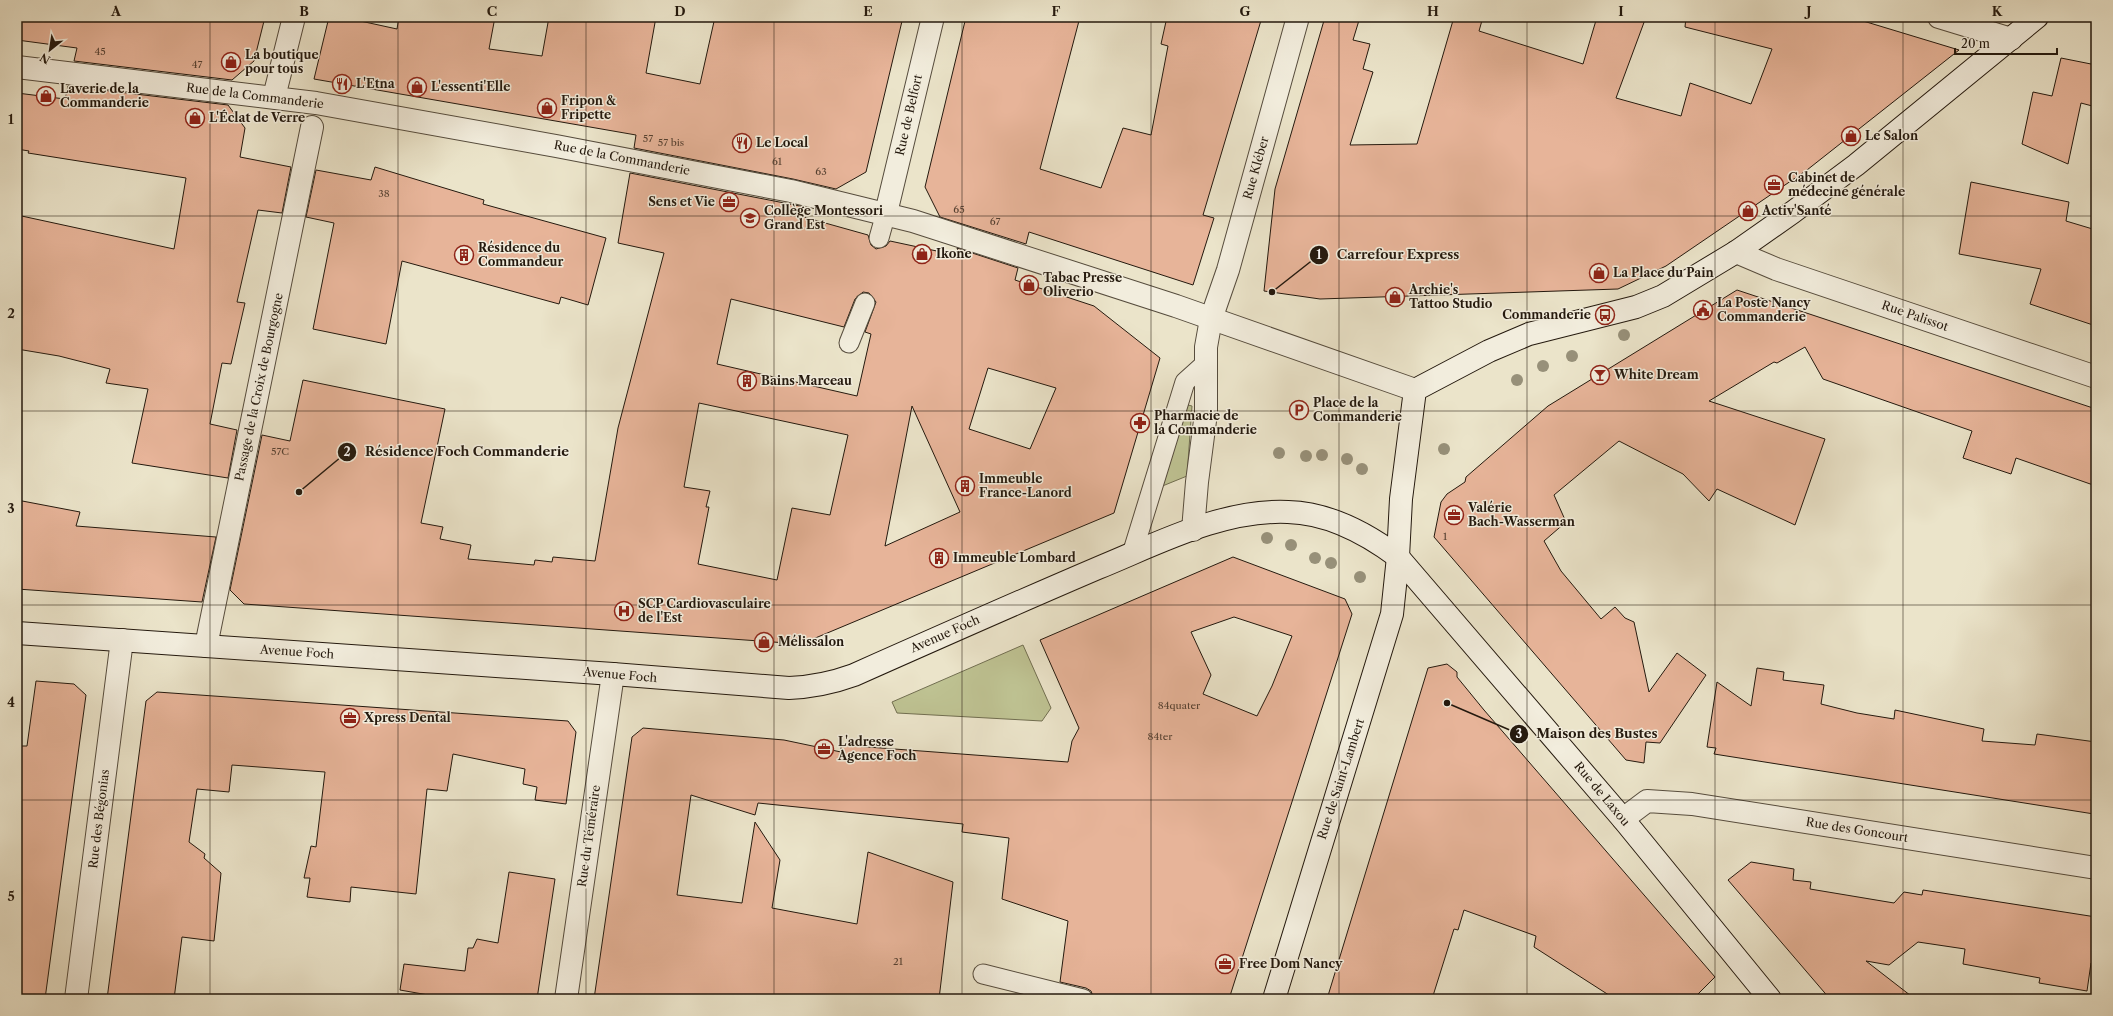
<svg xmlns="http://www.w3.org/2000/svg" width="2113" height="1016" font-family="'Libre Caslon Text',serif">
  <style>
    .green { fill: #bec292; stroke: #716e50 }
    .building { fill: #e7b499; stroke: #24190e; fill-rule: evenodd }
    .lines { fill: none; stroke-linecap: round; stroke-linejoin: round }
    .service-casing { stroke: #564c3d; stroke-width: 21 }
    .pedestrian-casing { stroke: #564c3d; stroke-width: 24 }
    .minor-casing { stroke: #564c3d; stroke-width: 24 }
    .secondary-casing { stroke: #24190e; stroke-width: 24 }
    .service { stroke: #f2eddd; stroke-width: 19 }
    .pedestrian { stroke: #f2eddd; stroke-width: 22 }
    .minor { stroke: #f2eddd; stroke-width: 22 }
    .secondary { stroke: #f2eddd; stroke-width: 22 }
    .tree { fill: #979079 }
    .grid { fill: none; stroke: #24190e; stroke-width: 1; stroke-opacity: 0.55 }
    .labels { text-anchor: middle; stroke-width: 3; stroke-linejoin: round; paint-order: stroke }
    .number-label { font-size: 10px; fill: #554031 }
    .poi-label { font-size: 12px; font-weight: bold; fill: #24190e; stroke: #f2eddd; text-anchor: start }
    .street-label { font-size: 12px; fill: #24190e; stroke: #f2eddd }
    .leader { fill: none; stroke: #24190e; stroke-width: 1.5 }
    .callout-dot { fill: #24190e; stroke: #f2eddd; stroke-width: 1.5 }
    .mark-label { font-size: 12px; text-anchor: middle; font-weight: bold; fill: #fff }
    .callout-label { font-size: 13px; text-anchor: middle; font-weight: bold; fill: #24190e; stroke: #f2eddd; stroke-width: 3; stroke-linejoin: round; paint-order: stroke }
    .neatline { fill: none; stroke: #24190e; stroke-width: 1.5 }
    .grid-label { font-size: 13px; text-anchor: middle; font-weight: bold; fill: #24190e }
  </style>
  <rect width="100%" height="100%" fill="#ebe4ca"/>
  <filter id="stains"><feTurbulence type="fractalNoise" baseFrequency=".005" numOctaves="4"/><feColorMatrix values="0 0 0 0 .2 0 0 0 0 .09 0 0 0 0 .02 0 0 0 .5 -.17"/></filter>
  <radialGradient id="worn" r=".72"><stop offset=".6" stop-color="#630" stop-opacity="0"/><stop offset="1" stop-color="#630" stop-opacity=".3"/></radialGradient>
  <g class="green">
    <path d="M1184 404 1192 406 1187 476 1160 487Z"/>
    <path d="M1023 645 1051 708 1042 721 897 713 892 702Z"/>
  </g>
  <g class="building">
    <path d="M17 17H265L254 61 232 80 74 61 77 48 17 40Z"/>
    <path d="M329 17H342L397 29 399 17H495L489 49 542 56 549 17H656L646 73 700 84 715 17H903L866 172 836 189 793 179 634 148 636 135 314 79Z"/>
    <path d="M966 17H1080L1040 169 1101 188 1123 128 1151 135 1168 46 1161 44 1167 17H1262L1203 215 1214 218 1193 285 1029 232 1026 244 940 217 925 187Z"/>
    <path d="M1325 17H1360L1353 40 1370 44 1363 69 1373 72 1350 145 1417 144 1454 17H1483L1479 31 1583 64 1597 17H1646L1616 98 1681 116 1690 83 1751 104 1772 49 1685 27 1686 17H1850L1959 50 1807 170 1666 266 1618 289 1320 299 1264 291 1275 189Z"/>
    <path d="M2061 58 2096 65V107L2081 103 2068 164 2022 144 2033 92 2052 96Z"/>
    <path d="M68 86 228 105 245 128 240 157 291 167 282 213 258 210 237 302 245 303 231 364 222 363 210 424 237 430 228 478 132 463 148 389 106 383 110 369 59 356 17 349V215L174 249 186 178 28 153 29 151 17 149V93L65 99Z"/>
    <path d="M375 167 484 200 483 204 606 238 588 305 561 297 559 304 402 261 386 344 313 329 334 223 306 217 316 170 371 180Z"/>
    <path d="M630 173 805 207 793 214 868 235 871 245 876 249 886 246 890 241 960 256 957 248 1018 268 1015 280 1094 306 1160 358 1114 513 801 644 244 604 230 590 262 435 290 441 303 380 445 409 421 523 443 527 440 539 471 545 468 559 534 565 535 560 552 562 553 557 595 561 618 428 664 253 618 243ZM863 292 869 293 876 302 865 332 871 334 857 396 717 364 731 299 844 327 855 299ZM988 368 1056 388 1030 449 969 429ZM699 403 848 435 830 515 792 508 777 580 698 564 709 507H706L710 491 684 487ZM912 406 960 512 885 546Z"/>
    <path d="M1971 182 2069 202 2066 221 2096 230V326L2030 304 2041 269 1959 254Z"/>
    <path d="M1737 290 2096 409V486L2016 458 2011 474 1963 458 1972 431 1823 379 1805 347 1777 363 1774 362 1709 401 1825 439 1795 525 1717 489 1709 501 1683 474 1619 441 1554 495 1566 522 1544 541 1561 571 1601 619 1615 607 1625 618 1634 622 1649 692 1677 653 1706 675 1660 743 1646 742 1644 763 1626 760 1434 537 1441 502 1447 494 1465 482 1466 477 1548 406Z"/>
    <path d="M17 500 80 512 76 526 216 537 202 602 17 589Z"/>
    <path d="M1233 557 1345 599 1352 614 1229 999H1094L1091 991 1086 988 1060 982 1068 921 1002 899 1009 838 962 832 963 824 758 803 755 815 691 795 677 895 742 903 755 822 780 860 772 908 857 924 868 852 953 882 939 999H594L632 737 643 728 784 740 841 752V745L1068 762 1072 741 1079 728 1040 640ZM1234 617 1292 636 1272 686 1257 716 1203 694 1211 675 1191 632Z"/>
    <path d="M1447 664 1457 672V677L1484 710 1715 977 1693 999H1615L1534 947 1536 936 1464 910 1458 930 1454 929 1432 999H1327L1428 668Z"/>
    <path d="M1757 668 1784 672 1783 680 1824 685 1821 704 1857 713 1894 719 1895 710 1984 729 1982 741 2035 745 2037 734 2096 742V801L2094 814 1714 754 1716 748 1707 747 1717 682 1751 706Z"/>
    <path d="M36 681 74 684 86 695 45 999H17V746H27Z"/>
    <path d="M157 692 568 721 576 732 566 804 535 800 537 787 523 784 525 769 453 754 447 791 427 789 416 894 351 887 350 902 307 897 310 878H304L311 846 316 847 325 772 232 765 229 792 197 789 189 842 205 854 204 858 221 873 214 941 182 937 174 999H107L146 701Z"/>
    <path d="M1751 862 1794 869 1793 880 1811 882 1810 889 1894 903 1904 892 1922 895 1923 890 2096 917V964L2091 963 2087 991 2039 983 2040 978 1963 964 1965 949 1918 942 1889 965 1866 961 1915 999H1830L1728 880Z"/>
    <path d="M509 872 555 879 537 999H451L400 990 404 964 465 971 468 948H473L477 939 498 943Z"/>
  </g>
  <g class="lines">
    <g class="service-casing">
      <g id="service">
        <path d="M879 238 886 213"/>
        <path d="M849 343 865 303"/>
        <path d="M1132 554 1185 382 1205 364"/>
        <path d="M983 974 1083 999"/>
      </g>
    </g>
    <g class="pedestrian-casing">
      <path id="pedestrian" d="M206 646 312 127"/>
    </g>
    <g class="minor-casing">
      <g id="minor">
        <path d="M1939 17 2011 39"/>
        <path d="M17 67 316 103 556 146 791 191 913 221 1176 306 1415 390"/>
        <path d="M274 97 294 17"/>
        <path d="M886 213 933 17"/>
        <path d="M1736 252 1776 269 2096 377"/>
        <path d="M1193 530 1197 482 1206 413V347L1211 319 1228 270 1298 17"/>
        <path d="M1623 819 1647 801 1692 804 2096 868"/>
        <path d="M76 999 122 640"/>
        <path d="M566 999 613 674"/>
      </g>
    </g>
    <g class="secondary-casing">
      <g id="secondary">
        <path d="M17 633 613 674 789 688C813 687 832 683 854 675 935 639 1016 603 1098 568 1157 544 1222 509 1288 512 1329 513 1366 533 1398 557L1623 819 1770 999"/>
        <path d="M1274 999 1392 614 1398 557 1401 499 1415 390 1489 351 1529 334 1636 307 1663 296 1736 252 1793 212 1856 165 2037 17"/>
      </g>
    </g>
    <use href="#service" class="service"/>
    <use href="#pedestrian" class="pedestrian"/>
    <use href="#minor" class="minor"/>
    <use href="#secondary" class="secondary"/>
  </g>
  <g class="tree">
    <circle cx="1624" cy="335" r="6"/>
    <circle cx="1572" cy="356" r="6"/>
    <circle cx="1543" cy="366" r="6"/>
    <circle cx="1517" cy="380" r="6"/>
    <circle cx="1444" cy="449" r="6"/>
    <circle cx="1279" cy="453" r="6"/>
    <circle cx="1322" cy="455" r="6"/>
    <circle cx="1306" cy="456" r="6"/>
    <circle cx="1347" cy="459" r="6"/>
    <circle cx="1362" cy="469" r="6"/>
    <circle cx="1267" cy="538" r="6"/>
    <circle cx="1291" cy="545" r="6"/>
    <circle cx="1315" cy="558" r="6"/>
    <circle cx="1331" cy="563" r="6"/>
    <circle cx="1360" cy="577" r="6"/>
  </g>
  <path class="grid" d="M210 17V999M398 17V999M586 17V999M774 17V999M962 17V999M1151 17V999M1339 17V999M1527 17V999M1715 17V999M1903 17V999M17 216H2096M17 411H2096M17 605H2096M17 800H2096"/>
  <defs>
    <g id="shop-ring" transform="scale(1)"><circle r="9.5" fill="#f2eddd" stroke="#8f2418" stroke-width="1.5"/><path d="M-5-2.5h2.3a2.7 3.5 0 0 1 5.4 0H5L5.5 6h-11ZM-1.5-2.5h3a1.5 2.3 0 0 0-3 0Z" fill="#8f2418"/></g>
    <g id="restaurant-ring" transform="scale(1)"><circle r="9.5" fill="#f2eddd" stroke="#8f2418" stroke-width="1.5"/><path d="M-5-6h1v4h1v-4h1v4h1v-4h1v5L-1.5 .5V6h-2V.5L-5-1ZM5-6V6H3V1.5H1.5Q1.5-4 5-6Z" fill="#8f2418"/></g>
    <g id="office-ring" transform="scale(1)"><circle r="9.5" fill="#f2eddd" stroke="#8f2418" stroke-width="1.5"/><path d="M-6-3h4V-5.5h4V-3h4V5H-6ZM-1-4.5V-3h2v-1.5ZM-6 0V1H6V0Z" fill="#8f2418"/></g>
    <g id="school-ring" transform="scale(1)"><circle r="9.5" fill="#f2eddd" stroke="#8f2418" stroke-width="1.5"/><path d="M0-5L7-2L0 1L-7-2ZM-4 1L0 2.5L4 1V4Q0 6-4 4Z" fill="#8f2418"/></g>
    <g id="building-ring" transform="scale(1)"><circle r="9.5" fill="#f2eddd" stroke="#8f2418" stroke-width="1.5"/><path d="M-4-6H4V6H1V3H-1V6H-4ZM-2.5-4.3h1.7v1.8h-1.7ZM.8-4.3h1.7v1.8H.8ZM-2.5-1h1.7V.8h-1.7ZM.8-1h1.7V.8H.8Z" fill="#8f2418"/></g>
    <g id="civic-ring" transform="scale(1)"><circle r="9.5" fill="#f2eddd" stroke="#8f2418" stroke-width="1.5"/><path d="M-.6-6.5H3V-4.5H.6V-3L4-1V1h2V6H-6V1h2V-1L-.6-3ZM-1.2 2.5V6h2.4V2.5Z" fill="#8f2418"/></g>
    <g id="bus-ring" transform="scale(1)"><circle r="9.5" fill="#f2eddd" stroke="#8f2418" stroke-width="1.5"/><path d="M-5-6H5V4H4V6H2V4H-2V6H-4V4H-5ZM-3.5-4V0h7V-4ZM-3.5 1.2v1.5H-2V1.2ZM2 1.2v1.5H3.5V1.2Z" fill="#8f2418"/></g>
    <g id="bar-ring" transform="scale(1)"><circle r="9.5" fill="#f2eddd" stroke="#8f2418" stroke-width="1.5"/><path d="M-6-5H6L.8 .8V4.5H3.5V6h-7V4.5H-.8V.8Z" fill="#8f2418"/></g>
    <g id="parking-ring" transform="scale(1)"><circle r="9.5" fill="#f2eddd" stroke="#8f2418" stroke-width="1.5"/><path d="M-3.5-5.5H1a3.5 3.5 0 0 1 0 7H-1V5.5H-3.5ZM-1-3.4V-.6H.8a1.4 1.4 0 0 0 0-2.8Z" fill="#8f2418"/></g>
    <g id="pharmacy-ring" transform="scale(1)"><circle r="9.5" fill="#f2eddd" stroke="#8f2418" stroke-width="1.5"/><path d="M-2-6h4v4h4v4h-4v4h-4v-4h-4v-4h4Z" fill="#8f2418"/></g>
    <g id="hospital-ring" transform="scale(1)"><circle r="9.5" fill="#f2eddd" stroke="#8f2418" stroke-width="1.5"/><path d="M-5-5h3v3.5h4V-5h3V5h-3V1.5h-4V5h-3Z" fill="#8f2418"/></g>
  </defs>
  <g fill-rule="evenodd">
    <use href="#shop-ring" x="231" y="62"/>
    <use href="#restaurant-ring" x="342" y="84"/>
    <use href="#shop-ring" x="417" y="87"/>
    <use href="#shop-ring" x="46" y="96"/>
    <use href="#shop-ring" x="547" y="108"/>
    <use href="#shop-ring" x="195" y="118"/>
    <use href="#shop-ring" x="1851" y="136"/>
    <use href="#restaurant-ring" x="742" y="143"/>
    <use href="#office-ring" x="1774" y="185"/>
    <use href="#office-ring" x="729" y="202"/>
    <use href="#shop-ring" x="1748" y="211"/>
    <use href="#school-ring" x="750" y="218"/>
    <use href="#shop-ring" x="922" y="254"/>
    <use href="#building-ring" x="464" y="255"/>
    <use href="#shop-ring" x="1599" y="273"/>
    <use href="#shop-ring" x="1029" y="285"/>
    <use href="#shop-ring" x="1395" y="297"/>
    <use href="#civic-ring" x="1703" y="310"/>
    <use href="#bus-ring" x="1605" y="315"/>
    <use href="#bar-ring" x="1600" y="375"/>
    <use href="#building-ring" x="747" y="381"/>
    <use href="#parking-ring" x="1299" y="410"/>
    <use href="#pharmacy-ring" x="1140" y="423"/>
    <use href="#building-ring" x="965" y="486"/>
    <use href="#office-ring" x="1454" y="515"/>
    <use href="#building-ring" x="939" y="558"/>
    <use href="#hospital-ring" x="624" y="611"/>
    <use href="#shop-ring" x="764" y="642"/>
    <use href="#office-ring" x="350" y="718"/>
    <use href="#office-ring" x="824" y="749"/>
    <use href="#office-ring" x="1225" y="964"/>
  </g>
  <g class="labels">
    <g class="number-label">
      <text x="100" y="55">45</text>
      <text x="197" y="68">47</text>
      <text x="648" y="142">57</text>
      <text x="671" y="146">57 bis</text>
      <text x="777" y="165">61</text>
      <text x="821" y="175">63</text>
      <text x="384" y="197">38</text>
      <text x="959" y="213">65</text>
      <text x="995" y="225">67</text>
      <text x="280" y="455">57C</text>
      <text x="1445" y="540">1</text>
      <text x="1179" y="709">84quater</text>
      <text x="1160" y="740">84ter</text>
      <text x="898" y="965">21</text>
    </g>
    <g class="poi-label">
      <text x="245" y="59">La boutique<tspan x="245" dy="14">pour tous</tspan></text>
      <text x="356" y="88">L'Etna</text>
      <text x="431" y="91">L'essenti'Elle</text>
      <text x="60" y="93">Laverie de la<tspan x="60" dy="14">Commanderie</tspan></text>
      <text x="561" y="105">Fripon &amp;<tspan x="561" dy="14">Fripette</tspan></text>
      <text x="209" y="122">L'Éclat de Verre</text>
      <text x="1865" y="140">Le Salon</text>
      <text x="756" y="147">Le Local</text>
      <text x="1788" y="182">Cabinet de<tspan x="1788" dy="14">médecine générale</tspan></text>
      <text x="715" y="206" text-anchor="end">Sens et Vie</text>
      <text x="764" y="215">Collège Montessori<tspan x="764" dy="14">Grand Est</tspan></text>
      <text x="1762" y="215">Activ'Santé</text>
      <text x="478" y="252">Résidence du<tspan x="478" dy="14">Commandeur</tspan></text>
      <text x="936" y="258">Ikone</text>
      <text x="1613" y="277">La Place du Pain</text>
      <text x="1043" y="282">Tabac Presse<tspan x="1043" dy="14">Oliverio</tspan></text>
      <text x="1409" y="294">Archie's<tspan x="1409" dy="14">Tattoo Studio</tspan></text>
      <text x="1717" y="307">La Poste Nancy<tspan x="1717" dy="14">Commanderie</tspan></text>
      <text x="1591" y="319" text-anchor="end">Commanderie</text>
      <text x="1614" y="379">White Dream</text>
      <text x="761" y="385">Bains Marceau</text>
      <text x="1313" y="407">Place de la<tspan x="1313" dy="14">Commanderie</tspan></text>
      <text x="1154" y="420">Pharmacie de<tspan x="1154" dy="14">la Commanderie</tspan></text>
      <text x="979" y="483">Immeuble<tspan x="979" dy="14">France-Lanord</tspan></text>
      <text x="1468" y="512">Valérie<tspan x="1468" dy="14">Bach-Wasserman</tspan></text>
      <text x="953" y="562">Immeuble Lombard</text>
      <text x="638" y="608">SCP Cardiovasculaire<tspan x="638" dy="14">de l'Est</tspan></text>
      <text x="778" y="646">Mélissalon</text>
      <text x="364" y="722">Xpress Dental</text>
      <text x="838" y="746">L'adresse<tspan x="838" dy="14">Agence Foch</tspan></text>
      <text x="1239" y="968">Free Dom Nancy</text>
    </g>
    <g class="street-label">
      <text transform="translate(255 96) rotate(7)" y="4">Rue de la Commanderie</text>
      <text transform="translate(909 115) rotate(-77)" y="4">Rue de Belfort</text>
      <text transform="translate(622 158) rotate(11)" y="4">Rue de la Commanderie</text>
      <text transform="translate(1256 168) rotate(-74)" y="4">Rue Kléber</text>
      <text transform="translate(1915 316) rotate(19)" y="4">Rue Palissot</text>
      <text transform="translate(259 387) rotate(-78)" y="4">Passage de la Croix de Bourgogne</text>
      <text transform="translate(945 634) rotate(-24)" y="4">Avenue Foch</text>
      <text transform="translate(297 652) rotate(4)" y="4">Avenue Foch</text>
      <text transform="translate(620 675) rotate(5)" y="4">Avenue Foch</text>
      <text transform="translate(1341 779) rotate(-72)" y="4">Rue de Saint-Lambert</text>
      <text transform="translate(1602 794) rotate(50)" y="4">Rue de Laxou</text>
      <text transform="translate(99 819) rotate(-83)" y="4">Rue des Bégonias</text>
      <text transform="translate(1857 830) rotate(9)" y="4">Rue des Goncourt</text>
      <text transform="translate(589 836) rotate(-82)" y="4">Rue du Téméraire</text>
    </g>
  </g>
  <path class="leader" d="M1272 292L1319 255M299 492L347 452M1447 703L1519 734"/>
  <g class="callout-dot">
    <circle cx="1272" cy="292" r="4"/>
    <circle cx="299" cy="492" r="4"/>
    <circle cx="1447" cy="703" r="4"/>
    <circle cx="1319" cy="255" r="10"/>
    <circle cx="347" cy="452" r="10"/>
    <circle cx="1519" cy="734" r="10"/>
  </g>
  <g class="mark-label">
    <text x="1319" y="259">1</text>
    <text x="347" y="456">2</text>
    <text x="1519" y="738">3</text>
  </g>
  <g class="callout-label">
    <text x="1398" y="259">Carrefour Express</text>
    <text x="467" y="456">Résidence Foch Commanderie</text>
    <text x="1597" y="738">Maison des Bustes</text>
  </g>
  <rect width="2113" height="1016" fill="none" stroke="#ebe4ca" stroke-width="44"/>
  <g transform="translate(50 50) rotate(210)" stroke="#f2eddd" stroke-width="3" paint-order="stroke">
  <path d="M0-3L7 15L0 10L-7 15Z" fill="#24190e"/>
  <text y="-6" font-size="11" font-weight="bold" text-anchor="middle" fill="#24190e">N</text>
  </g>
  <path d="M1955 48v6h102v-6" fill="none" stroke="#24190e" stroke-width="2"/>
  <text x="1961" y="48" font-size="12" fill="#24190e" stroke="#f2eddd" stroke-width="3" paint-order="stroke">20 m</text>
  <rect x="22" y="22" width="2069" height="972" class="neatline"/>
  <g class="grid-label">
    <text x="116" y="16">A</text>
    <text x="304" y="16">B</text>
    <text x="492" y="16">C</text>
    <text x="680" y="16">D</text>
    <text x="868" y="16">E</text>
    <text x="1056" y="16">F</text>
    <text x="1245" y="16">G</text>
    <text x="1433" y="16">H</text>
    <text x="1621" y="16">I</text>
    <text x="1809" y="16">J</text>
    <text x="1997" y="16">K</text>
    <text x="11" y="124">1</text>
    <text x="11" y="318">2</text>
    <text x="11" y="513">3</text>
    <text x="11" y="707">4</text>
    <text x="11" y="901">5</text>
  </g>
  <rect width="100%" height="100%" filter="url(#stains)"/>
  <rect width="100%" height="100%" fill="url(#worn)"/>
</svg>
